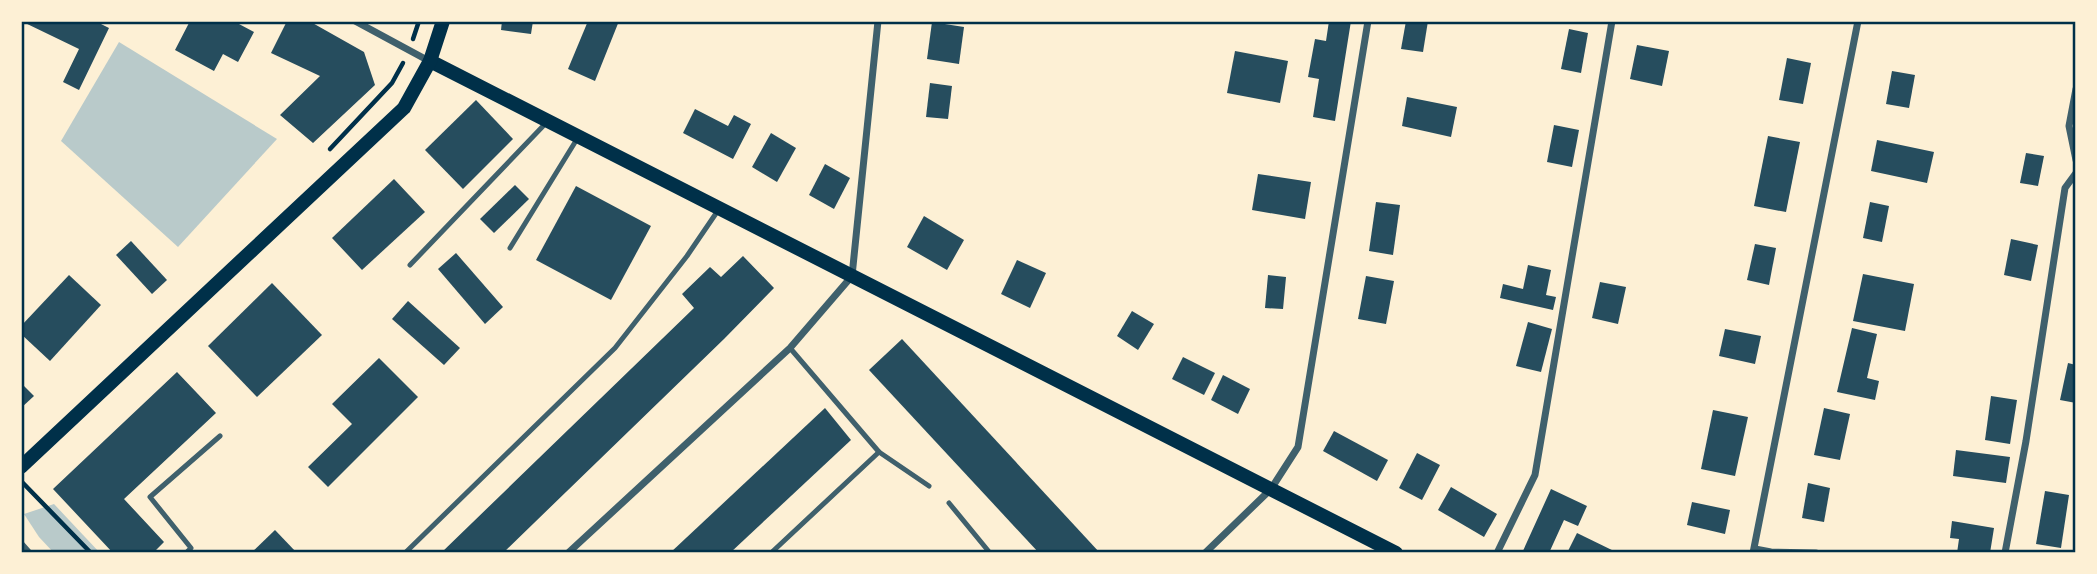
<svg xmlns="http://www.w3.org/2000/svg" width="2097" height="574" font-family="Raleway,sans-serif">
  <style>
    .green { fill: #b9caca }
    .building { fill: #264d5e }
    .lines { fill: none; stroke-linecap: round; stroke-linejoin: round }
    .path { stroke: #003049; stroke-width: 4.5 }
    .service { stroke: #3f606c; stroke-width: 5 }
    .minor { stroke: #3f606c; stroke-width: 7 }
    .secondary { stroke: #003049; stroke-width: 14 }
    .neatline { fill: none; stroke: #003049; stroke-width: 2.5 }
  </style>
  <rect width="100%" height="100%" fill="#fdf0d5"/>
  <g class="green">
    <path d="M119 42 277 139 178 247 61 141Z"/>
    <path d="M54 504 100 553H54L39 537 24 514Z"/>
  </g>
  <g class="building">
    <path d="M21 21H95L109 28 79 90 63 82 79 49Z"/>
    <path d="M190 21H240L239 24 254 32 238 62 223 54 214 71 175 50Z"/>
    <path d="M287 21H309L364 52 375 85 313 143 280 115 320 76 271 53Z"/>
    <path d="M502 21H533L531 34 501 30Z"/>
    <path d="M588 21H619L595 81 568 69Z"/>
    <path d="M1329 21H1351L1335 121 1313 117 1319 79 1308 77 1315 39 1326 41Z"/>
    <path d="M1406 21H1428L1423 52 1401 49Z"/>
    <path d="M932 22 964 27 959 64 927 59Z"/>
    <path d="M1569 29 1588 33 1581 73 1561 69Z"/>
    <path d="M1637 45 1669 51 1662 86 1630 79Z"/>
    <path d="M1235 51 1288 61 1280 103 1227 93Z"/>
    <path d="M1787 58 1811 63 1803 104 1779 100Z"/>
    <path d="M1892 71 1915 75 1909 108 1886 104Z"/>
    <path d="M930 83 952 86 948 119 926 117Z"/>
    <path d="M1407 97 1457 107 1451 137 1402 126Z"/>
    <path d="M476 100 513 139 463 189 425 150Z"/>
    <path d="M695 109 728 126 734 115 751 124 733 159 683 133Z"/>
    <path d="M1554 125 1579 130 1572 167 1547 162Z"/>
    <path d="M771 133 796 148 777 182 752 167Z"/>
    <path d="M1768 136 1800 142 1786 212 1754 206Z"/>
    <path d="M1877 140 1934 152 1927 183 1871 171Z"/>
    <path d="M2026 153 2044 156 2038 186 2020 183Z"/>
    <path d="M825 164 850 178 834 209 809 195Z"/>
    <path d="M1258 174 1311 182 1305 219 1252 210Z"/>
    <path d="M394 179 425 212 362 270 332 238Z"/>
    <path d="M515 185 529 199 494 233 480 219Z"/>
    <path d="M576 186 651 226 611 300 536 260Z"/>
    <path d="M1376 202 1400 205 1393 255 1369 251Z"/>
    <path d="M1870 202 1889 206 1882 242 1863 238Z"/>
    <path d="M924 216 964 240 947 270 907 247Z"/>
    <path d="M2011 239 2038 245 2031 281 2004 275Z"/>
    <path d="M131 241 167 280 152 294 116 255Z"/>
    <path d="M1755 244 1776 248 1769 285 1747 280Z"/>
    <path d="M456 253 503 307 485 324 438 269Z"/>
    <path d="M743 256 774 288 724 339 503 553H441L694 308 682 294 710 267 721 277Z"/>
    <path d="M1017 260 1046 273 1030 308 1001 294Z"/>
    <path d="M1528 265 1551 270 1546 295 1556 297 1553 310 1500 298 1503 284 1523 289Z"/>
    <path d="M1863 274 1914 284 1905 331 1853 321Z"/>
    <path d="M69 275 101 305 50 361 21 334V326Z"/>
    <path d="M1268 275 1286 277 1283 309 1265 308Z"/>
    <path d="M1366 276 1394 281 1386 324 1358 319Z"/>
    <path d="M1600 282 1626 287 1618 324 1592 318Z"/>
    <path d="M272 283 322 335 257 397 208 346Z"/>
    <path d="M408 301 460 348 444 365 392 319Z"/>
    <path d="M1132 311 1154 324 1138 350 1117 336Z"/>
    <path d="M1528 322 1552 329 1541 372 1516 366Z"/>
    <path d="M1852 328 1877 334 1867 378 1879 381 1875 400 1837 392Z"/>
    <path d="M1725 329 1761 336 1755 364 1719 356Z"/>
    <path d="M902 339 1100 553H1039L869 370Z"/>
    <path d="M1183 357 1215 373 1204 395 1172 379Z"/>
    <path d="M379 358 418 397 328 487 308 467 352 424 332 404Z"/>
    <path d="M2068 363 2076 365V403L2060 400Z"/>
    <path d="M177 372 216 413 124 499 164 542 153 553H113L53 489Z"/>
    <path d="M1223 375 1250 389 1238 414 1211 400Z"/>
    <path d="M21 383 34 396 21 408Z"/>
    <path d="M1991 396 2017 400 2010 444 1985 440Z"/>
    <path d="M825 408 851 440 730 553H670Z"/>
    <path d="M1824 408 1850 414 1840 460 1814 455Z"/>
    <path d="M1713 410 1748 417 1735 476 1701 469Z"/>
    <path d="M1334 431 1388 460 1377 481 1323 451Z"/>
    <path d="M1956 450 2010 457 2006 483 1953 476Z"/>
    <path d="M1417 453 1440 465 1422 500 1399 488Z"/>
    <path d="M1808 483 1830 488 1824 522 1802 518Z"/>
    <path d="M1451 487 1497 514 1484 537 1438 510Z"/>
    <path d="M1551 489 1587 506 1578 526 1564 520 1549 553H1522Z"/>
    <path d="M2045 491 2069 495 2061 548 2036 544Z"/>
    <path d="M1692 502 1730 510 1725 534 1687 525Z"/>
    <path d="M1952 521 1994 528 1990 553H1957L1959 539 1950 538Z"/>
    <path d="M275 530 297 553H251Z"/>
    <path d="M1577 533 1618 553H1567Z"/>
  </g>
  <g class="lines">
    <g class="path">
      <path d="M413 39 419 21"/>
      <path d="M330 149 392 83 403 63"/>
      <path d="M23 483 91 553"/>
    </g>
    <g class="service">
      <path d="M510 248 577 139"/>
      <path d="M410 265 546 123"/>
      <path d="M790 348 879 452 929 486"/>
      <path d="M949 503 990 553"/>
      <path d="M186 553 191 548 150 497 220 436"/>
      <path d="M405 553 615 348 687 256 719 209"/>
      <path d="M771 553 879 452"/>
    </g>
    <g class="minor">
      <path d="M355 21 429 61"/>
      <path d="M2076 89 2069 126 2076 160"/>
      <path d="M21 544 29 553"/>
      <path d="M1755 549 1771 552 1816 553"/>
      <path d="M568 553 790 348 852 276 878 21"/>
      <path d="M1205 553 1271 489 1298 447 1368 21"/>
      <path d="M1497 553 1535 475 1612 21"/>
      <path d="M1753 553 1858 21"/>
      <path d="M2005 553 2026 441 2065 188 2076 173"/>
    </g>
    <g class="secondary">
      <path d="M430 61 1396 553"/>
      <path d="M21 467 404 108 430 61 443 21"/>
    </g>
  </g>
  <rect width="2097" height="574" fill="none" stroke="#fdf0d5" stroke-width="46"/>
  <rect x="23" y="23" width="2051" height="528" class="neatline"/>
</svg>
